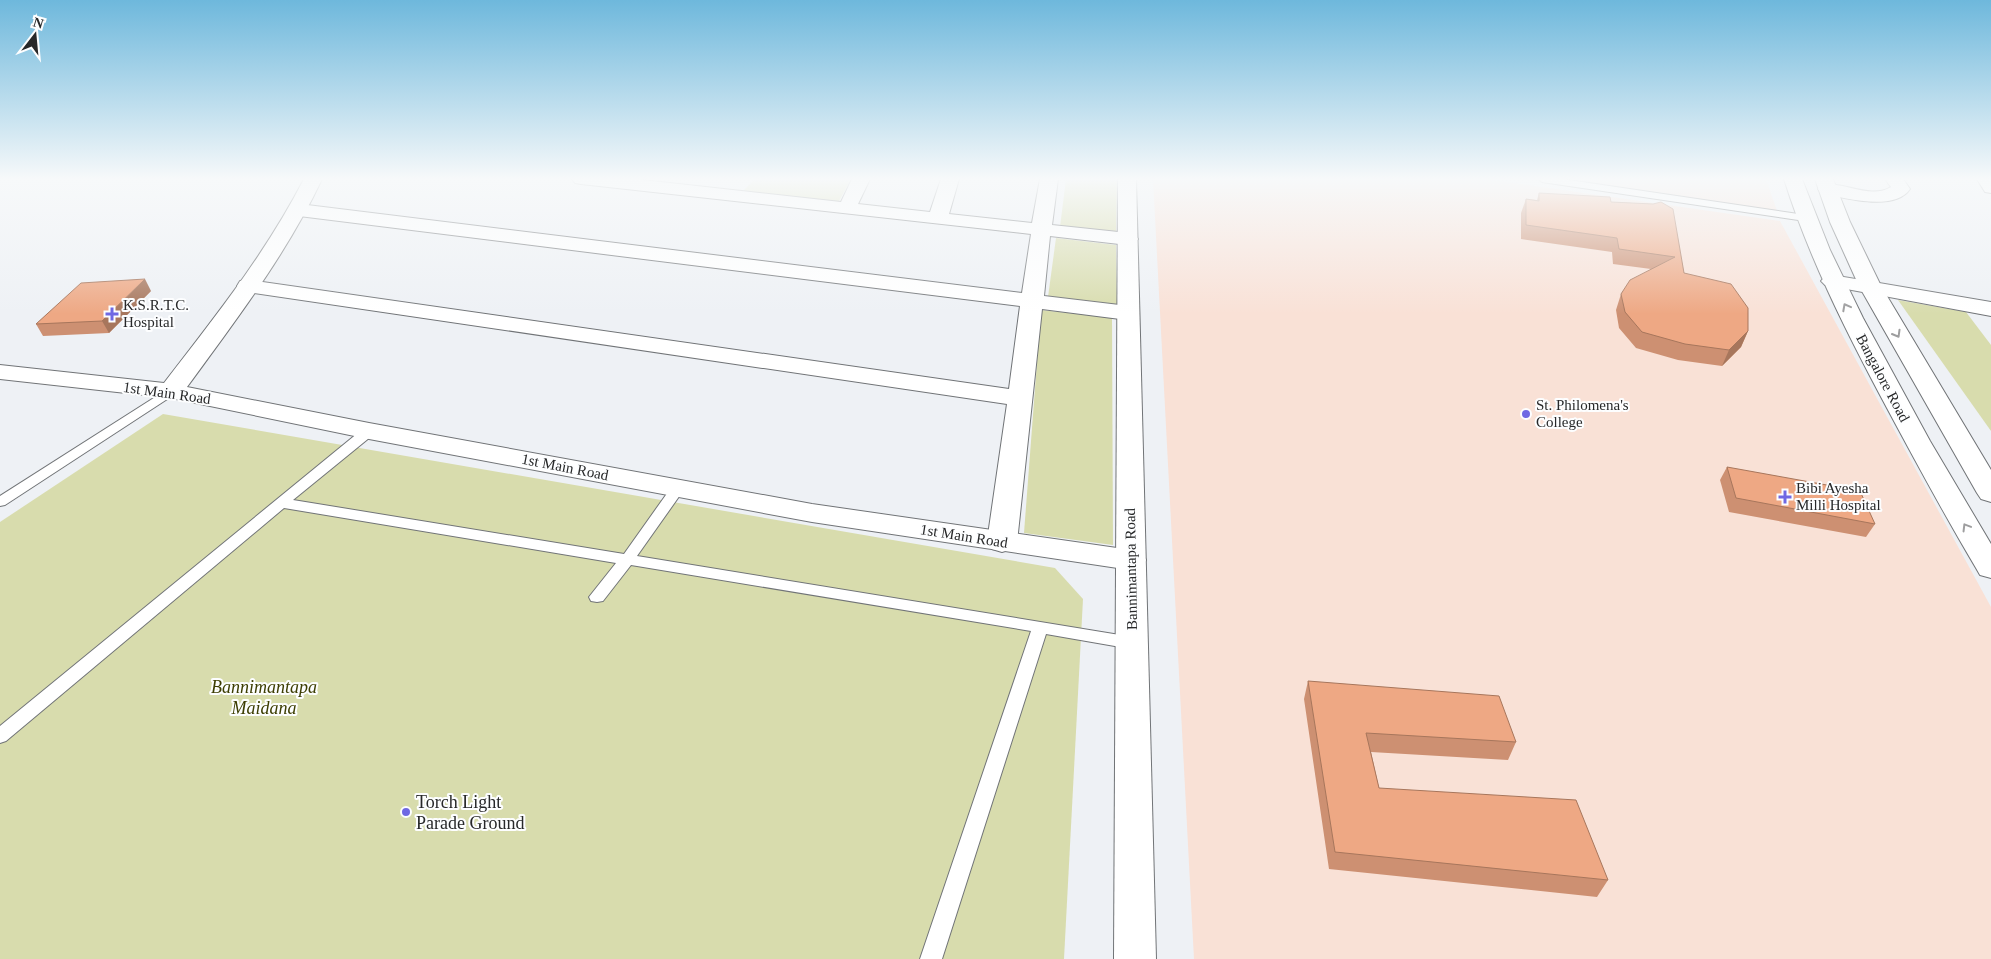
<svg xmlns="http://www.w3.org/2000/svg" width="1991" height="959" font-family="Georgia,serif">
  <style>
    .education { fill: #f9e1d6 }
    .green { fill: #d8dcad }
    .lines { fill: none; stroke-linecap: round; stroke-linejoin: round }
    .service-casing { stroke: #717477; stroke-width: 2 }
    .minor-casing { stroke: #717477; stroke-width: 2 }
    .tertiary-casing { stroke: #717477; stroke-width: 2 }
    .primary-casing { stroke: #717477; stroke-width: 2 }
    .service { fill: #fff; fill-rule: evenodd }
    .minor { fill: #fff; fill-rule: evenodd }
    .tertiary { fill: #fff; fill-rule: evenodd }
    .primary { fill: #fff; fill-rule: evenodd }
    .wall { fill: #cd9072 }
    .shaded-wall { fill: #a7765c }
    .building { fill: #eea884; stroke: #a7765c }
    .oneway { stroke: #9e9e9f }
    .poi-dot { fill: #6f68e3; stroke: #fdfeff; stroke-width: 2 }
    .labels { text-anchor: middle; stroke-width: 4; stroke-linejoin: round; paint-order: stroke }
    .poi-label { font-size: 15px; fill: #272829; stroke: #fdfeff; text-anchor: start }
    .street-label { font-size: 15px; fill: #272829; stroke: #fdfeff }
    .near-park-label { font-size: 18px; font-style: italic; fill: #3d3e03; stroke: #fdfeff }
    .near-poi-label { font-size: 18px; fill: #272829; stroke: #fdfeff; text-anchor: start }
  </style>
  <rect width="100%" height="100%" fill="#eef1f5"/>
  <g class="education">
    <path d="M1153 179H1486L1780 221 1991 607V959H1194Z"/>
    <path d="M1555 179H1766L1777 211Z"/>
  </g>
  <g class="green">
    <path d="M755 179H851L838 203 742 192Z"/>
    <path d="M1066 179H1117L1116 231 1060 227Z"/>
    <path d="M1056 238 1116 245 1117 305 1048 297Z"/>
    <path d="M1898 300 1966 312 1991 345V431Z"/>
    <path d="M1041 310 1112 318 1113 545 1024 533Z"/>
    <path d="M163 414 1055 568 1083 599 1064 959H0V522Z"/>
  </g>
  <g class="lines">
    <g class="service-casing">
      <g id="service">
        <path d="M1538 179H1562L1805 215 1810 218 1805 221 1542 182Z"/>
        <path d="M171 387 177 391 175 394 5 505 0 506V496Z"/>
        <path d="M369 427 374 428 375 431 374 434 293 500 624 554 673 485H683L685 488 637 556 1132 637 1138 639 1140 643 1138 647 1132 649 1046 634 942 959H920L1031 631 631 565 603 601 597 602 591 601 589 597 616 563 284 508 6 741 0 743V726L364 428Z"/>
      </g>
    </g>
    <g class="minor-casing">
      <g id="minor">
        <path d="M572 179H634L841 202 852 179H870L858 204 930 212 941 179H959L949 214 1032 223 1040 179H1058L1052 225 1128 233 1135 235 1138 239 1135 243 1128 245 1050 236 1044 296 1128 306 1136 308 1139 313 1136 318 1128 320 1042 309 1017 542 1012 549 1002 552 992 549 987 542 1007 404 248 292 240 291 237 286 240 281 248 280 1009 389 1020 306 299 216 292 214 290 210 292 206 299 204 1022 293 1031 234 581 184 575 183Z"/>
        <path d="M1885 179H1903L1910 189C1895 212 1843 198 1821 193L1818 189 1821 185C1842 180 1870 200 1891 187Z"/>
        <path d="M1977 179H1991V193L1985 192Z"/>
        <path d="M1832 275 1991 302V316L1825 285 1821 281 1825 277Z"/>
      </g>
    </g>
    <g class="tertiary-casing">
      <path id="tertiary" d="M304 179H322C286 255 236 320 187 387L369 423 812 504 1131 550 1142 553 1146 560 1142 567 1131 570 812 522 369 439 171 398 0 379V365L164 383C215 317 266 253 304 179Z"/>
    </g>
    <g class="primary-casing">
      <g id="primary">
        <path d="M1118 179H1136L1156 959H1114Z"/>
        <path d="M1784 179H1802L1830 250 1863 318 1930 441 1991 544V578L1980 575 1976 568C1942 511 1911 453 1880 395 1843 325 1808 255 1784 179Z"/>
        <path d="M1815 179H1833L1850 222 1881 286 1991 470V502L1981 499 1977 493 1859 286 1830 222Z"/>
      </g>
    </g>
    <use href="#service" class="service"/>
    <use href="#minor" class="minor"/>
    <use href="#tertiary" class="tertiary"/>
    <use href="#primary" class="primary"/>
  </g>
  <g class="wall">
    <path d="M1539 193 1611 202 1653 204 1684 273 1748 331 1741 347 1722 366 1678 360 1636 348 1619 328 1616 310 1621 294 1651 269 1613 264 1612 252 1521 239V213L1526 199 1537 200Z"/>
    <path d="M151 291 109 333 43 336 36 324Z"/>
    <path d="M1727 467 1875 524 1866 537 1729 512 1720 480Z"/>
    <path d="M1308 681 1516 742 1508 760 1371 752 1379 788 1608 880 1597 897 1329 869 1304 699Z"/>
  </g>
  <g class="shaded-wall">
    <path d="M145 279 151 291 109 333 102 321Z"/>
    <path d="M1748 331 1741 347 1722 366 1729 350Z"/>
  </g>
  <g class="building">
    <path d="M1539 193 1610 197 1611 202 1653 204 1661 202 1673 209 1684 273 1731 284 1748 308V331L1729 350 1685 344 1642 332 1625 312 1621 294 1630 280 1675 257 1619 249 1617 238 1526 225V199L1539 201Z"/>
    <path d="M145 279 102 321 36 324 81 283Z"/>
    <path d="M1727 467 1860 491 1875 524 1736 498Z"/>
    <path d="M1308 681 1499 696 1516 742 1366 733 1379 788 1576 800 1608 880 1335 852Z"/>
  </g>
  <defs><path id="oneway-chevron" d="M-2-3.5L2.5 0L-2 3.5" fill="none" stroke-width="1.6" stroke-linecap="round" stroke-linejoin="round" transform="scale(1.25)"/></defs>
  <g class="oneway">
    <use href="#oneway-chevron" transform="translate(1846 307) rotate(-118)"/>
    <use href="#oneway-chevron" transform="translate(1897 334) rotate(60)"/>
    <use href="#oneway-chevron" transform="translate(1966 527) rotate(-121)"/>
  </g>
  <linearGradient id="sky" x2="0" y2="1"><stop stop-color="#6eb8dc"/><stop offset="0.57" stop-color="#f7f9fa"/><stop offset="1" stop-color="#f7f9fa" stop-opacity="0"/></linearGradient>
  <rect width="1991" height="314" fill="url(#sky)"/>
  <g class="poi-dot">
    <path d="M109.5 306.5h5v5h5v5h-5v5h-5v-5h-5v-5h5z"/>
    <circle cx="1526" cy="414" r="5"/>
    <path d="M1782.5 489.5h5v5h5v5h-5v5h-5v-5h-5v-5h5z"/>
    <circle cx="406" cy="812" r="5"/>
  </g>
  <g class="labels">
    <g class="poi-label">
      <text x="123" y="310">K.S.R.T.C.<tspan x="123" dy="17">Hospital</tspan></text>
      <text x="1536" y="410">St. Philomena's<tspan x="1536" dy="17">College</tspan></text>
      <text x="1796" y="493">Bibi Ayesha<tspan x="1796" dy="17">Milli Hospital</tspan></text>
    </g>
    <g class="street-label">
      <text transform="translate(1883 378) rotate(62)" y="5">Bangalore Road</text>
      <text transform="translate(167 393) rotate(8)" y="5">1st Main Road</text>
      <text transform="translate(565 467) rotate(11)" y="5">1st Main Road</text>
      <text transform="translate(964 536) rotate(9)" y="5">1st Main Road</text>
      <text transform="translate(1131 569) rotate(-91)" y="5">Bannimantapa Road</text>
    </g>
    <g class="near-park-label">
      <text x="264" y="693">Bannimantapa<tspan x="264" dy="21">Maidana</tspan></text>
    </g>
    <g class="near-poi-label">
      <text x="416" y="808">Torch Light<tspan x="416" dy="21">Parade Ground</tspan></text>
    </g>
  </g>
  <g transform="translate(35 35) rotate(16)" stroke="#fdfeff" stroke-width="4" paint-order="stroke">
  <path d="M0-4L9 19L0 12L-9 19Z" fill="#272829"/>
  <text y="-8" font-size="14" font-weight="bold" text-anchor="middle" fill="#272829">N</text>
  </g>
</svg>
